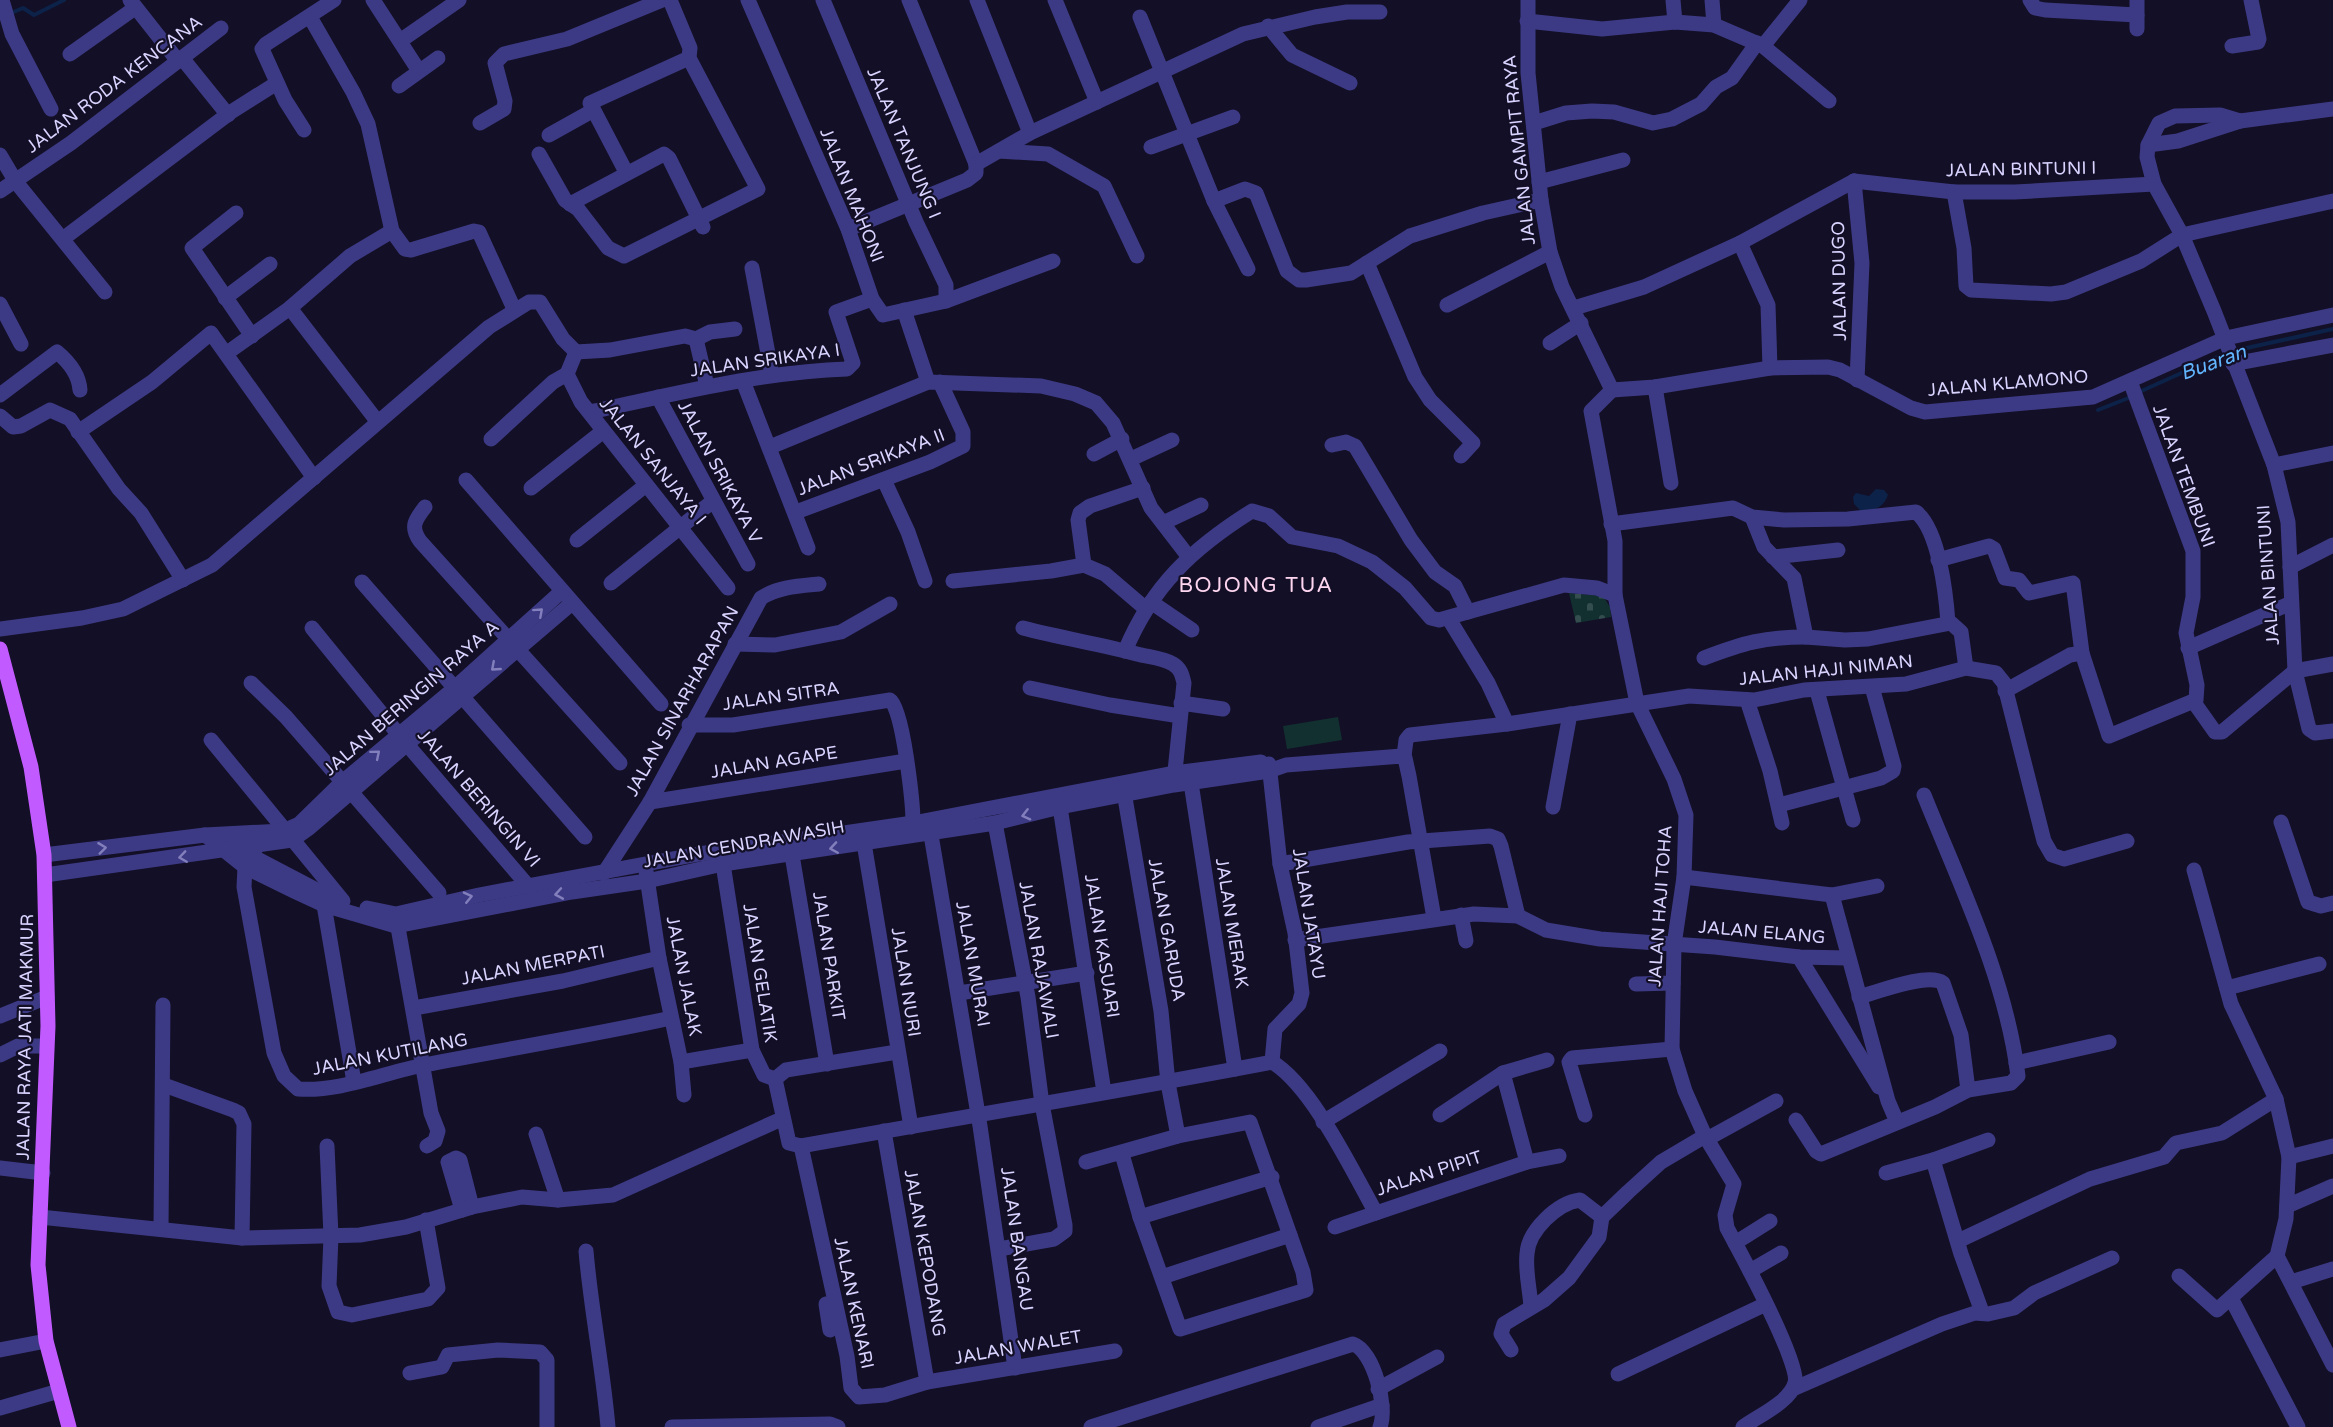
<svg xmlns="http://www.w3.org/2000/svg" width="2333" height="1427" font-family="'Varela Round',sans-serif">
  <style>
    .cemetery { fill: url(#cemetery-stones) }
    .garden { fill: #12302f }
    .water { fill: #0c2248 }
    .lines { fill: none; stroke-linecap: round; stroke-linejoin: round }
    .stream { stroke: #0c2248; stroke-width: 4 }
    .minor { stroke: #3d3a85; stroke-width: 15 }
    .tertiary { stroke: #3d3a85; stroke-width: 15 }
    .primary { stroke: #c25bff; stroke-width: 15 }
    .oneway { stroke: #837fbc }
    .labels { text-anchor: middle; stroke-width: 4.5; stroke-linejoin: round; paint-order: stroke }
    .street-label { font-size: 18px; fill: #d9d4ff; stroke: #130f26 }
    .water-label { font-size: 20px; font-style: italic; fill: #62b6ff; stroke: #130f26 }
    .quarter-label { font-size: 21px; letter-spacing: 1.5px; fill: #ffd6f0; stroke: #130f26 }
  </style>
  <defs>
    <pattern id="cemetery-stones" width="16" height="16" patternUnits="userSpaceOnUse" patternTransform="scale(1.5)"><rect width="16" height="16" fill="#12302f"/><path d="M2 7V4a2 2 0 0 1 4 0v3zM10 15v-3a2 2 0 0 1 4 0v3z" fill="#344d4e"/></pattern>
  </defs>
  <rect width="100%" height="100%" fill="#130f26"/>
  <path class="cemetery" d="M1569 593 1603 596 1610 607 1611 617 1576 623Z"/>
  <path class="garden" d="M1338 717 1342 740 1287 749 1283 726Z"/>
  <path class="water" d="M1876 489 1884 490 1888 495C1883 508 1875 510 1862 512L1854 504 1853 497 1856 493 1869 496Z"/>
  <g class="lines">
    <g class="stream">
      <path d="M9 14 23 8 34 15 64 0"/>
      <path d="M2233 351 2333 329"/>
      <path d="M2137 393 2226 353"/>
      <path d="M2098 410 2131 397"/>
    </g>
    <g class="minor">
      <path d="M2 0 12 34 51 109"/>
      <path d="M130 0 178 61"/>
      <path d="M373 0 419 71"/>
      <path d="M748 0 848 229 872 299 883 315 946 301 1053 261"/>
      <path d="M823 0 916 222 946 285V301"/>
      <path d="M909 0 976 164"/>
      <path d="M977 0 1030 133"/>
      <path d="M1055 0 1097 102"/>
      <path d="M1673 0 1675 22"/>
      <path d="M1712 0 1714 25"/>
      <path d="M2030 0 2035 8 2045 10 2137 15"/>
      <path d="M2137 0V29"/>
      <path d="M310 17 353 92 368 124 392 231 405 249 411 250 474 231 479 232 514 309"/>
      <path d="M1140 17 1214 201 1248 269"/>
      <path d="M1527 21 1602 29 1675 22 1714 25 1763 46 1829 101"/>
      <path d="M1268 26 1292 55 1350 83"/>
      <path d="M400 41 459 0"/>
      <path d="M1763 46 1800 0"/>
      <path d="M2232 46 2258 42 2259 39 2251 0"/>
      <path d="M70 54 135 8"/>
      <path d="M182 58 228 115"/>
      <path d="M399 86 438 58"/>
      <path d="M2333 109 2240 121 2220 115 2175 116 2159 123 2148 145 2147 157 2154 184 2182 235 2214 311 2274 465 2288 522 2295 671 2309 729 2315 733 2333 731"/>
      <path d="M480 123 504 109 505 101 495 63 504 54 567 39 662 0"/>
      <path d="M1534 123 1566 113 1592 111 1614 112 1653 123 1672 119 1701 104 1716 87 1732 78 1757 43"/>
      <path d="M304 130 285 100 262 49 266 44 334 0"/>
      <path d="M549 135 592 111"/>
      <path d="M2148 145 2178 141 2240 121"/>
      <path d="M1151 147 1233 117"/>
      <path d="M999 151 1048 154 1104 186 1137 256"/>
      <path d="M539 154 565 200 578 209 608 248 624 256 758 189 689 58 690 48 670 0"/>
      <path d="M0 155 16 182 105 292"/>
      <path d="M976 164 1030 133 1243 34 1315 17 1347 12H1380"/>
      <path d="M626 172 590 103 689 58"/>
      <path d="M1854 181 1954 192H2015L2154 184"/>
      <path d="M1854 181 1862 263 1857 380"/>
      <path d="M1539 182 1623 160"/>
      <path d="M0 191 71 143 221 28"/>
      <path d="M1954 192 1964 248 1966 286 1971 290 2051 294 2066 292 2141 261 2182 235 2333 201"/>
      <path d="M1214 201 1245 189 1256 193 1287 271 1299 280H1306L1351 273 1410 236 1483 213 1541 200"/>
      <path d="M570 204 664 154 669 158 703 227"/>
      <path d="M236 213 192 248 252 336"/>
      <path d="M848 229 967 180 976 173V164"/>
      <path d="M64 238 231 112 277 83"/>
      <path d="M1740 243 1768 305 1770 368"/>
      <path d="M1367 263 1415 377 1430 400 1473 443 1461 456"/>
      <path d="M752 268 772 375"/>
      <path d="M225 298 270 264"/>
      <path d="M0 304 21 344"/>
      <path d="M1447 305 1550 252"/>
      <path d="M290 308 377 421"/>
      <path d="M1574 308 1644 287 1740 243 1854 181"/>
      <path d="M904 310 928 382"/>
      <path d="M696 339 710 332 735 329"/>
      <path d="M1550 343 1581 323"/>
      <path d="M576 352 567 374 581 402 728 588"/>
      <path d="M227 353 290 308 350 256 392 231"/>
      <path d="M2233 364 2333 345"/>
      <path d="M743 381 808 548"/>
      <path d="M1655 387 1671 483"/>
      <path d="M0 395 57 352C69 362 79 375 80 390"/>
      <path d="M658 397 748 564"/>
      <path d="M590 412C675 394 760 372 847 369L853 363 836 312 872 299"/>
      <path d="M0 416 13 427 21 426 50 410 70 419 119 489 141 513 183 580"/>
      <path d="M78 432 152 382 211 333 314 478"/>
      <path d="M491 439 553 382 567 374"/>
      <path d="M1332 445 1346 442 1355 446 1411 540 1435 572 1455 586 1468 612"/>
      <path d="M770 447 928 382 1041 386 1075 394 1096 403 1113 423 1151 508 1188 556"/>
      <path d="M1094 454 1122 439"/>
      <path d="M1131 459 1172 440"/>
      <path d="M2274 465 2333 453"/>
      <path d="M466 480 661 704"/>
      <path d="M884 480 908 532 925 581"/>
      <path d="M531 488 602 432"/>
      <path d="M425 507C415 520 410 527 420 541L620 763"/>
      <path d="M796 512 930 462 963 446V432L940 382"/>
      <path d="M1752 517 1764 547 1794 578 1806 637 1845 640 1868 639 1951 623 1961 632 1966 668"/>
      <path d="M1163 523 1201 505"/>
      <path d="M1611 524 1733 508 1752 517 1784 520 1848 519 1916 512C1939 530 1946 594 1948 623"/>
      <path d="M577 540 646 485"/>
      <path d="M1773 557 1838 550"/>
      <path d="M1938 560 1989 546 1994 549 2005 578 2019 580 2029 593 2073 583 2082 653 2109 736 2196 700 2197 685 2186 633 2193 597V551L2130 381"/>
      <path d="M1084 565 1078 520 1080 513 1090 506 1143 488"/>
      <path d="M2290 567 2333 545"/>
      <path d="M953 581 1051 571 1084 565 1105 574 1146 609"/>
      <path d="M362 582 585 837"/>
      <path d="M611 583 713 501"/>
      <path d="M1151 602 1192 630"/>
      <path d="M1449 619 1488 683 1507 724"/>
      <path d="M312 628 399 735 529 887"/>
      <path d="M1023 628C1061 638 1099 644 1137 654 1148 657 1163 658 1173 664 1181 669 1182 675 1184 683L1174 781"/>
      <path d="M0 629 82 618 123 609 212 565 489 327 529 302H540L563 339 576 352 610 350 685 336 696 339 707 386"/>
      <path d="M735 644 775 645 841 632 890 604"/>
      <path d="M2188 648 2291 603"/>
      <path d="M1125 651C1152 586 1193 548 1252 511L1269 516 1292 537 1338 546 1372 562 1405 588 1431 618 1439 620 1564 585 1597 588 1615 595"/>
      <path d="M1704 658C1743 643 1764 637 1806 637"/>
      <path d="M251 683 286 717 439 893"/>
      <path d="M1030 688 1110 705 1180 716"/>
      <path d="M1817 691 1853 820"/>
      <path d="M2005 691 2070 655 2082 653"/>
      <path d="M1747 700 1770 771 1782 823"/>
      <path d="M2193 701 2215 732H2222L2295 671 2333 664"/>
      <path d="M1181 703 1223 709"/>
      <path d="M689 725H733L890 700C903 707 913 805 913 823"/>
      <path d="M211 740 343 901"/>
      <path d="M1404 756 1406 740 1410 735 1507 724 1689 696 1754 700 1804 690 1906 684 1966 668 1996 673 2004 683 2044 841 2052 855 2064 859 2127 841"/>
      <path d="M1269 764 1280 864 1295 933 1302 993 1299 1004 1275 1029 1272 1062"/>
      <path d="M1191 783 1235 1069"/>
      <path d="M1123 786 1161 1011 1168 1083 1178 1136"/>
      <path d="M650 802 906 761"/>
      <path d="M1779 805 1881 778 1893 771 1894 766 1872 687"/>
      <path d="M1060 807 1104 1092"/>
      <path d="M1553 807 1570 714"/>
      <path d="M2281 822 2308 902 2321 906 2333 903"/>
      <path d="M929 823 980 1126 1015 1368"/>
      <path d="M995 823 1028 997 1042 1104 1065 1225V1231L1054 1239 999 1249"/>
      <path d="M205 835 245 867 294 891 324 905 396 926 572 892 647 881 723 864 995 823 1060 807 1174 785 1269 771 1286 765 1402 756 1405 758 1409 776 1434 918"/>
      <path d="M220 835 250 855 324 894"/>
      <path d="M864 843 911 1127"/>
      <path d="M257 846 245 867 244 887 274 1053 284 1076 298 1089C340 1092 383 1073 424 1065 506 1049 589 1036 671 1018"/>
      <path d="M44 855 205 835 283 831 299 824 341 783 450 692 562 591"/>
      <path d="M792 855 827 1064"/>
      <path d="M723 864 752 1050 764 1075 775 1079"/>
      <path d="M1280 864 1408 842 1490 836 1498 839 1501 846 1518 916"/>
      <path d="M646 871 659 958 681 1062 684 1095"/>
      <path d="M604 873 650 802 761 598C778 587 799 586 819 584"/>
      <path d="M45 875 292 840 309 828 572 603"/>
      <path d="M1684 877 1832 895 1877 886"/>
      <path d="M1832 895 1888 1101 1897 1122"/>
      <path d="M327 899 324 905 354 1082"/>
      <path d="M367 908 396 914 479 895 699 854 913 823 1174 773 1261 762"/>
      <path d="M1461 915 1466 941"/>
      <path d="M396 916 431 1113 438 1131 435 1141 427 1146"/>
      <path d="M1295 940 1474 914 1518 916 1546 930 1600 939 1715 947 1799 957 1848 958"/>
      <path d="M1799 957 1879 1087"/>
      <path d="M1636 984 1673 983"/>
      <path d="M2227 988 2319 964"/>
      <path d="M959 993 1087 973"/>
      <path d="M1859 997C1878 992 1928 972 1943 983L1961 1035 1968 1090"/>
      <path d="M414 1008 563 981 659 958"/>
      <path d="M0 1016 47 997"/>
      <path d="M0 1055 18 1046H45"/>
      <path d="M681 1062 752 1050"/>
      <path d="M1272 1062C1312 1086 1352 1170 1376 1213L1527 1162 1559 1156"/>
      <path d="M2016 1063 2109 1042"/>
      <path d="M1503 1073 1527 1162"/>
      <path d="M775 1079 789 1143 801 1146C958 1118 1115 1092 1272 1062"/>
      <path d="M775 1079 786 1070 897 1052"/>
      <path d="M164 1085 233 1110 239 1113 244 1124 242 1238"/>
      <path d="M1440 1115 1503 1073 1547 1060"/>
      <path d="M1585 1115 1569 1062 1572 1058 1672 1049"/>
      <path d="M1796 1120 1816 1151 1821 1154 1935 1107 1968 1090 2011 1083 2018 1076C2006 978 1960 885 1924 795"/>
      <path d="M1323 1122 1440 1051"/>
      <path d="M884 1131 927 1382"/>
      <path d="M536 1134 558 1200"/>
      <path d="M1707 1139 1776 1101"/>
      <path d="M327 1146 331 1236 329 1286 338 1312 352 1315 428 1299 438 1288 426 1220"/>
      <path d="M801 1146 847 1356 851 1388 859 1397 885 1395 927 1382 1115 1351"/>
      <path d="M2289 1157 2333 1146"/>
      <path d="M1086 1162 1178 1136 1250 1122 1303 1272 1306 1290 1180 1329 1140 1217 1122 1154"/>
      <path d="M0 1168 43 1173"/>
      <path d="M1886 1173 1933 1160"/>
      <path d="M2287 1206 2333 1186"/>
      <path d="M462 1210 448 1162 456 1158 460 1160 472 1207"/>
      <path d="M40 1217 242 1238 360 1235 406 1227 472 1207 522 1197 558 1200 613 1195 777 1121"/>
      <path d="M1140 1217 1272 1177"/>
      <path d="M1335 1227 1376 1213"/>
      <path d="M161 1228 163 1005"/>
      <path d="M1958 1241 2090 1179 2164 1157 2176 1143 2222 1133 2276 1099"/>
      <path d="M1735 1243 1770 1221"/>
      <path d="M586 1251C591 1310 603 1368 608 1427"/>
      <path d="M2277 1256 2333 1365"/>
      <path d="M1750 1271 1781 1253"/>
      <path d="M2179 1276 2217 1310 2277 1256 2286 1219 2289 1157 2276 1099 2231 1004 2194 870"/>
      <path d="M1162 1277 1290 1235"/>
      <path d="M2291 1282 2333 1269"/>
      <path d="M2231 1298 2298 1427"/>
      <path d="M826 1304 830 1330"/>
      <path d="M1531 1307C1530 1290 1525 1271 1527 1254 1528 1231 1557 1203 1580 1200L1602 1217"/>
      <path d="M1982 1312 1961 1254 1933 1160 1988 1140"/>
      <path d="M0 1350 46 1341"/>
      <path d="M1511 1350 1501 1334 1504 1324 1544 1300 1569 1278 1599 1237 1602 1217 1628 1192 1661 1162 1705 1136"/>
      <path d="M410 1373 442 1367 448 1355 498 1350 540 1352 547 1360V1427"/>
      <path d="M1618 1374 1766 1304"/>
      <path d="M1378 1389 1437 1357"/>
      <path d="M1793 1389 1942 1324 1975 1313 1988 1314 2014 1308 2034 1293 2112 1258"/>
      <path d="M0 1408 59 1391"/>
      <path d="M672 1427 830 1424 838 1427"/>
      <path d="M1091 1427 1353 1344C1374 1351 1388 1408 1380 1427"/>
      <path d="M1318 1427 1382 1405"/>
    </g>
    <g class="tertiary">
      <path d="M1528 0V73L1541 200 1550 252 1562 287 1612 390"/>
      <path d="M1612 390 1591 411 1615 541V595L1637 703 1674 779 1686 815 1684 877 1674 945 1672 1049 1685 1091 1705 1136 1734 1184 1725 1215 1727 1228C1740 1252 1801 1364 1795 1383 1790 1402 1758 1416 1743 1427"/>
      <path d="M1612 390 1655 387 1770 368 1828 367 1840 370 1911 408 1925 412 2093 397 2226 338 2333 315"/>
    </g>
    <path class="primary" d="M0 649 31 767 44 855 48 1026 38 1265 46 1341 69 1427"/>
  </g>
  <defs><path id="oneway-chevron" d="M-2-3.5L2.5 0L-2 3.5" fill="none" stroke-width="1.6" stroke-linecap="round" stroke-linejoin="round" transform="scale(1.5)"/></defs>
  <g class="oneway">
    <use href="#oneway-chevron" transform="translate(539 612) rotate(-42)"/>
    <use href="#oneway-chevron" transform="translate(495 667) rotate(139)"/>
    <use href="#oneway-chevron" transform="translate(376 754) rotate(-40)"/>
    <use href="#oneway-chevron" transform="translate(1026 815) rotate(166)"/>
    <use href="#oneway-chevron" transform="translate(102 848) rotate(-7)"/>
    <use href="#oneway-chevron" transform="translate(834 848) rotate(171)"/>
    <use href="#oneway-chevron" transform="translate(183 857) rotate(172)"/>
    <use href="#oneway-chevron" transform="translate(559 894) rotate(170)"/>
    <use href="#oneway-chevron" transform="translate(468 897) rotate(-13)"/>
  </g>
  <g class="labels">
    <g class="street-label">
      <text transform="translate(114 84) rotate(-37)" y="6">JALAN RODA KENCANA</text>
      <text transform="translate(904 143) rotate(67)" y="6">JALAN TANJUNG I</text>
      <text transform="translate(1519 150) rotate(-96)" y="6">JALAN GAMPIT RAYA</text>
      <text transform="translate(2021 169) rotate(-1)" y="6">JALAN BINTUNI I</text>
      <text transform="translate(852 195) rotate(68)" y="6">JALAN MAHONI</text>
      <text transform="translate(1839 281) rotate(-91)" y="6">JALAN DUGO</text>
      <text transform="translate(765 360) rotate(-8)" y="6">JALAN SRIKAYA I</text>
      <text transform="translate(2008 383) rotate(-5)" y="6">JALAN KLAMONO</text>
      <text transform="translate(653 461) rotate(51)" y="6">JALAN SANJAYA I</text>
      <text transform="translate(871 462) rotate(-21)" y="6">JALAN SRIKAYA II</text>
      <text transform="translate(720 472) rotate(62)" y="6">JALAN SRIKAYA V</text>
      <text transform="translate(2184 476) rotate(70)" y="6">JALAN TEMBUNI</text>
      <text transform="translate(2268 575) rotate(-94)" y="6">JALAN BINTUNI</text>
      <text transform="translate(1826 670) rotate(-6)" y="6">JALAN HAJI NIMAN</text>
      <text transform="translate(781 696) rotate(-8)" y="6">JALAN SITRA</text>
      <text transform="translate(411 698) rotate(-41)" y="6">JALAN BERINGIN RAYA A</text>
      <text transform="translate(682 701) rotate(-61)" y="6">JALAN SINARHARAPAN</text>
      <text transform="translate(774 762) rotate(-9)" y="6">JALAN AGAPE</text>
      <text transform="translate(479 798) rotate(49)" y="6">JALAN BERINGIN VI</text>
      <text transform="translate(744 844) rotate(-10)" y="6">JALAN CENDRAWASIH</text>
      <text transform="translate(1660 906) rotate(-86)" y="6">JALAN HAJI TOHA</text>
      <text transform="translate(1309 914) rotate(81)" y="6">JALAN JATAYU</text>
      <text transform="translate(1232 923) rotate(81)" y="6">JALAN MERAK</text>
      <text transform="translate(1167 930) rotate(80)" y="6">JALAN GARUDA</text>
      <text transform="translate(1762 932) rotate(5)" y="6">JALAN ELANG</text>
      <text transform="translate(1102 946) rotate(81)" y="6">JALAN KASUARI</text>
      <text transform="translate(829 956) rotate(81)" y="6">JALAN PARKIT</text>
      <text transform="translate(1039 960) rotate(80)" y="6">JALAN RAJAWALI</text>
      <text transform="translate(973 964) rotate(80)" y="6">JALAN MURAI</text>
      <text transform="translate(533 965) rotate(-11)" y="6">JALAN MERPATI</text>
      <text transform="translate(760 973) rotate(81)" y="6">JALAN GELATIK</text>
      <text transform="translate(684 976) rotate(79)" y="6">JALAN JALAK</text>
      <text transform="translate(906 982) rotate(81)" y="6">JALAN NURI</text>
      <text transform="translate(25 1037) rotate(-89)" y="6">JALAN RAYA JATI MAKMUR</text>
      <text transform="translate(390 1054) rotate(-11)" y="6">JALAN KUTILANG</text>
      <text transform="translate(1429 1173) rotate(-18)" y="6">JALAN PIPIT</text>
      <text transform="translate(1017 1239) rotate(82)" y="6">JALAN BANGAU</text>
      <text transform="translate(925 1253) rotate(80)" y="6">JALAN KEPODANG</text>
      <text transform="translate(854 1303) rotate(78)" y="6">JALAN KENARI</text>
      <text transform="translate(1018 1347) rotate(-10)" y="6">JALAN WALET</text>
    </g>
    <g class="water-label">
      <text transform="translate(2213 362) rotate(-20)" y="7">Buaran</text>
    </g>
    <g class="quarter-label">
      <text x="1256" y="592">BOJONG TUA</text>
    </g>
  </g>
</svg>
